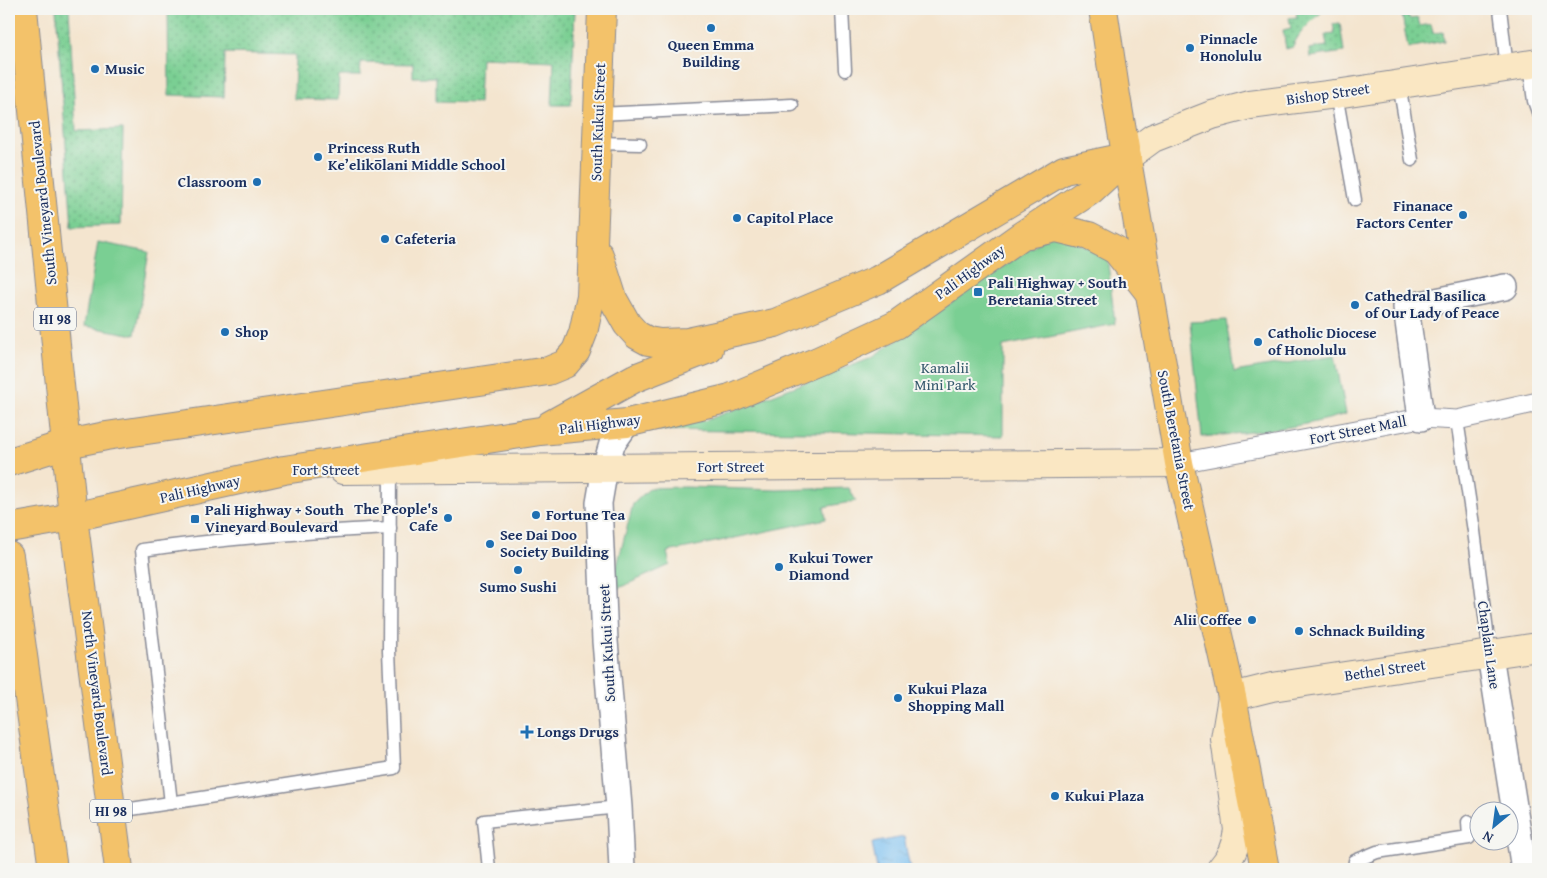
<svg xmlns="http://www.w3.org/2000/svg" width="1547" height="878" font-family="'Gentium Book Plus',serif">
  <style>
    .grass { fill: url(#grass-dots); stroke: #4a7f78 }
    .green { fill: #7acf93; stroke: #4a7f78 }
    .water { fill: url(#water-ripples); stroke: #4a77a8 }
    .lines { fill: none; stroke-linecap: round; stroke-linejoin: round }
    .service-casing { stroke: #888a96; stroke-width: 15 }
    .pedestrian-casing { stroke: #888a96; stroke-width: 21 }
    .minor-casing { stroke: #888a96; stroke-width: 28 }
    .secondary-casing { stroke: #888a96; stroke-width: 30 }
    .primary-casing { stroke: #888a96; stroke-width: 30 }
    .service { stroke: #fff; stroke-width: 12 }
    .pedestrian { stroke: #fff; stroke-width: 19 }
    .minor { stroke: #fff; stroke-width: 25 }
    .secondary { stroke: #fae7c3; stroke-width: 28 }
    .primary { stroke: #f3c26a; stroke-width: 28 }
    .poi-dot { fill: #1f6fb2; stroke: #f6f6f2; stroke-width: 2 }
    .labels { text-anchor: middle; stroke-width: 4; stroke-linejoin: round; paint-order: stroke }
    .shield { fill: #f6f6f2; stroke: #5d6b8a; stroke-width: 1 }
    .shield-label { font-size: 14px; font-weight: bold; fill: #1b2f5e }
    .poi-label { font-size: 15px; font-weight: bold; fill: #1b2f5e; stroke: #f6f6f2; text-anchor: start }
    .street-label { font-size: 15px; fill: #1b2f5e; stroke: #f6f6f2 }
    .park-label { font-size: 15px; fill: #33576b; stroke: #f6f6f2 }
  </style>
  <defs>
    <pattern id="grass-dots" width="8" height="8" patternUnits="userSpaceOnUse" patternTransform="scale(1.25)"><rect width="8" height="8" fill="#7acf93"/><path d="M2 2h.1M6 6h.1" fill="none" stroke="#63a87b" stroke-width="1.8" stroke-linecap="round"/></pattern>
    <pattern id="water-ripples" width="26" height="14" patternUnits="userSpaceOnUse" patternTransform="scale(1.25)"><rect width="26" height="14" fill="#79bff1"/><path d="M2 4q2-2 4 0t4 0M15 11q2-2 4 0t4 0" fill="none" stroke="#629cc6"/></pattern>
  </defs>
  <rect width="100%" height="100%" fill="#f6f6f2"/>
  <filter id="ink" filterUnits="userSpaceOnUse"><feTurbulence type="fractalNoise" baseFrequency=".02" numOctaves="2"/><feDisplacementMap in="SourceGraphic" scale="10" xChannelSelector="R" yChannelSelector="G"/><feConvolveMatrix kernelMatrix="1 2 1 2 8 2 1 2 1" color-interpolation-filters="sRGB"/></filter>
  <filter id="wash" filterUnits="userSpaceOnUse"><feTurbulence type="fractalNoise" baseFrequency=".0096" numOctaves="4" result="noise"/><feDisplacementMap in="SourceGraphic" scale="20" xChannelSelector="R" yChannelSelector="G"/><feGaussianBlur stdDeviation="1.12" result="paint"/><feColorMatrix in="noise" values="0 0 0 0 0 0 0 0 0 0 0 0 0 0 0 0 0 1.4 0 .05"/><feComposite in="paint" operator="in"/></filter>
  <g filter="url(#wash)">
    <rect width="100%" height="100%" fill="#f4e5cf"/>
    <g class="grass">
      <path d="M56 9H69L76 131 123 129 121 225 72 227Z"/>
      <path d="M168 9H575L571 105H552L554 61 481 58 479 103 436 102V77H413V64L361 63 360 76H339L338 100 294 99 295 55 225 53 224 97 169 95Z"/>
      <path d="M1300 9H1325C1314 20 1298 31 1293 47L1286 49 1283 30 1291 28 1289 18 1297 17 1296 10Z"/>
      <path d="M1407 9 1409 19 1418 18 1420 26 1431 24 1433 33 1443 32 1444 41 1408 48 1401 10Z"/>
      <path d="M1340 23 1344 52 1310 57 1309 49 1327 46 1325 35 1335 34 1333 24Z"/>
    </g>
    <g class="green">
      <path d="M1052 233 1107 255 1115 324 1003 346V436L817 432 647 430V428L707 420 872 357Z"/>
      <path d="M98 242 149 252 135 335 84 326Z"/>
      <path d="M1226 320 1234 372 1335 355 1346 414C1298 429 1251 432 1202 437L1190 322Z"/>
      <path d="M685 487 777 490 849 488 856 501 824 507 826 519 667 552 670 565 612 591 617 566 633 504 650 488Z"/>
    </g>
    <path class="water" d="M904 837 910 869H877L872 843Z"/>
  </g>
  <g filter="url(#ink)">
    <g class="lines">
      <g class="service-casing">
        <g id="service">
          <path d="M842 9 845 70"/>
          <path d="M1500 9 1507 68"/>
          <path d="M1529 65 1534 101 1538 112"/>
          <path d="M1399 84 1412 160"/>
          <path d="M1336 94 1355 200"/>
          <path d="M598 114 792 105"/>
          <path d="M597 143 640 144"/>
          <path d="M1457 420 1474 531 1490 655"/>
          <path d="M171 803 142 550C224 538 307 532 390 528"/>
          <path d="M112 812 394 768 389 651 390 469"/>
          <path d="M489 869 484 821 619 807"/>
          <path d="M1354 869 1355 861 1377 852 1469 838 1468 822"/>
        </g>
      </g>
      <g class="pedestrian-casing">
        <path id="pedestrian" d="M1179 463 1421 418 1457 420 1538 402"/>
      </g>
      <g class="minor-casing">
        <g id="minor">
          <path d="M1421 418 1406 307 1505 287"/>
          <path d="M1490 655 1524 869"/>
          <path d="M622 869 619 807 605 641 599 503 605 468 612 444 627 423"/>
        </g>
      </g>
      <g class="secondary-casing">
        <g id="secondary">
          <path d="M1127 157 1153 138 1212 115 1250 105 1336 94 1538 63"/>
          <path d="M343 470 1179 463"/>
          <path d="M1221 869C1231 858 1236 845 1238 830L1225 739 1232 697 1272 687 1538 647"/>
        </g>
      </g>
      <g class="primary-casing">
        <g id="primary">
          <path d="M23 9 73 517 119 869"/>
          <path d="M1103 9 1116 96 1179 463 1232 697 1265 869"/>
          <path d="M1028 234 1056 228 1089 236 1116 250 1149 292"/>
          <path d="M599 255 613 299 627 324 637 335 648 341 660 343 688 342 775 323 878 280 1064 170 1126 157"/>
          <path d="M550 425 635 378 709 349"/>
          <path d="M9 462 67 444 106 436 548 371 565 364 576 351 583 333 591 296 602 9"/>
          <path d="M9 528 73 517 284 470 540 431 627 423 730 398 818 361 896 325 1021 236 1090 191 1127 157"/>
          <path d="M9 556 53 869"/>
        </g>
      </g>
      <use href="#service" class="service"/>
      <use href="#pedestrian" class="pedestrian"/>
      <use href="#minor" class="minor"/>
      <use href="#secondary" class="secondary"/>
      <use href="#primary" class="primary"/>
    </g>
  </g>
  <g class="poi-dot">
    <circle cx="711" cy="28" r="5"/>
    <circle cx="1190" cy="48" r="5"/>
    <circle cx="95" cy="69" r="5"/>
    <circle cx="318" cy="157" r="5"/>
    <circle cx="257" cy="182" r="5"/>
    <circle cx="1463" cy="215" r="5"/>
    <circle cx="737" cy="218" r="5"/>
    <circle cx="385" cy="239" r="5"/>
    <rect x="973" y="287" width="10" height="10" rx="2.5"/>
    <circle cx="1355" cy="305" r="5"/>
    <circle cx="225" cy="332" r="5"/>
    <circle cx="1258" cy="342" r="5"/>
    <circle cx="536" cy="515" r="5"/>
    <circle cx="448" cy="518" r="5"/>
    <rect x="190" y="514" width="10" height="10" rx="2.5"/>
    <circle cx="490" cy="544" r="5"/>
    <circle cx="779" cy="567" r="5"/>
    <circle cx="518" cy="570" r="5"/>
    <circle cx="1252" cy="620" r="5"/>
    <circle cx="1299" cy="631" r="5"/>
    <circle cx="898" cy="698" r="5"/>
    <path d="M524.5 724.5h5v5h5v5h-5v5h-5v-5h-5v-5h5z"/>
    <circle cx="1055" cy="796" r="5"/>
  </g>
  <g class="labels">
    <g class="shield">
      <rect x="34" y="307.5" width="42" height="23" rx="4"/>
      <rect x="90" y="799.5" width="42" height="23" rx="4"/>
    </g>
    <g class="shield-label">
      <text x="55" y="324">HI 98</text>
      <text x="111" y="816">HI 98</text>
    </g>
    <g class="poi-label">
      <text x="1200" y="44">Pinnacle<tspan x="1200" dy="17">Honolulu</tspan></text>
      <text x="711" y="50" text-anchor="middle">Queen Emma<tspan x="711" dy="17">Building</tspan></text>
      <text x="105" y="74">Music</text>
      <text x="328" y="153">Princess Ruth<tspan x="328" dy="17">Ke’elikōlani Middle School</tspan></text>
      <text x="247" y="187" text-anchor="end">Classroom</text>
      <text x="1453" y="211" text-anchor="end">Finanace<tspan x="1453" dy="17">Factors Center</tspan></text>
      <text x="747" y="223">Capitol Place</text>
      <text x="395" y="244">Cafeteria</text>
      <text x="988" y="288">Pali Highway + South<tspan x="988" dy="17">Beretania Street</tspan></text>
      <text x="1365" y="301">Cathedral Basilica<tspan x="1365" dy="17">of Our Lady of Peace</tspan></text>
      <text x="235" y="337">Shop</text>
      <text x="1268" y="338">Catholic Diocese<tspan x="1268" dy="17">of Honolulu</tspan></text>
      <text x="438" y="514" text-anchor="end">The People's<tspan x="438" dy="17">Cafe</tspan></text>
      <text x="205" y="515">Pali Highway + South<tspan x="205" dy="17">Vineyard Boulevard</tspan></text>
      <text x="546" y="520">Fortune Tea</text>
      <text x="500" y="540">See Dai Doo<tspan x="500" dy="17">Society Building</tspan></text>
      <text x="789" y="563">Kukui Tower<tspan x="789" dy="17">Diamond</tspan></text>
      <text x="518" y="592" text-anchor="middle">Sumo Sushi</text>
      <text x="1242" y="625" text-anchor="end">Alii Coffee</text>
      <text x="1309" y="636">Schnack Building</text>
      <text x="908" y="694">Kukui Plaza<tspan x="908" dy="17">Shopping Mall</tspan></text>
      <text x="537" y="737">Longs Drugs</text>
      <text x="1065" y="801">Kukui Plaza</text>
    </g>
    <g class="street-label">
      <text transform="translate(1328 94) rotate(-8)" y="5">Bishop Street</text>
      <text transform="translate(598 122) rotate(-88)" y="5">South Kukui Street</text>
      <text transform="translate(43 203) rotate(-96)" y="5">South Vineyard Boulevard</text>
      <text transform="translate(970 272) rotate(-36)" y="5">Pali Highway</text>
      <text transform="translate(600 424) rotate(-7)" y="5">Pali Highway</text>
      <text transform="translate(1358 430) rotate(-11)" y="5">Fort Street Mall</text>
      <text transform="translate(1176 440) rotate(79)" y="5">South Beretania Street</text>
      <text x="731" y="472">Fort Street</text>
      <text x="326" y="475">Fort Street</text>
      <text transform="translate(200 489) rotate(-13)" y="5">Pali Highway</text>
      <text transform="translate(607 643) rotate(-93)" y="5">South Kukui Street</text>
      <text transform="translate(1489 645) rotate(82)" y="5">Chaplain Lane</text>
      <text transform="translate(1385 670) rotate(-8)" y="5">Bethel Street</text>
      <text transform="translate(97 693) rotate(83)" y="5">North Vineyard Boulevard</text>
    </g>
    <g class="park-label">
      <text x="945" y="373">Kamalii<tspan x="945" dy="17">Mini Park</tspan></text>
    </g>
  </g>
  <rect width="1547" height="878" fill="none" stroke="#f6f6f2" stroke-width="30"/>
  <g transform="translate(1494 826) rotate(209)"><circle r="24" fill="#f6f6f2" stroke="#9ea6b7"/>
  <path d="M0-4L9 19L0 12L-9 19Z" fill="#1f6fb2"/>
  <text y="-8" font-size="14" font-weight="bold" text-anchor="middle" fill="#1b2f5e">N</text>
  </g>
</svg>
